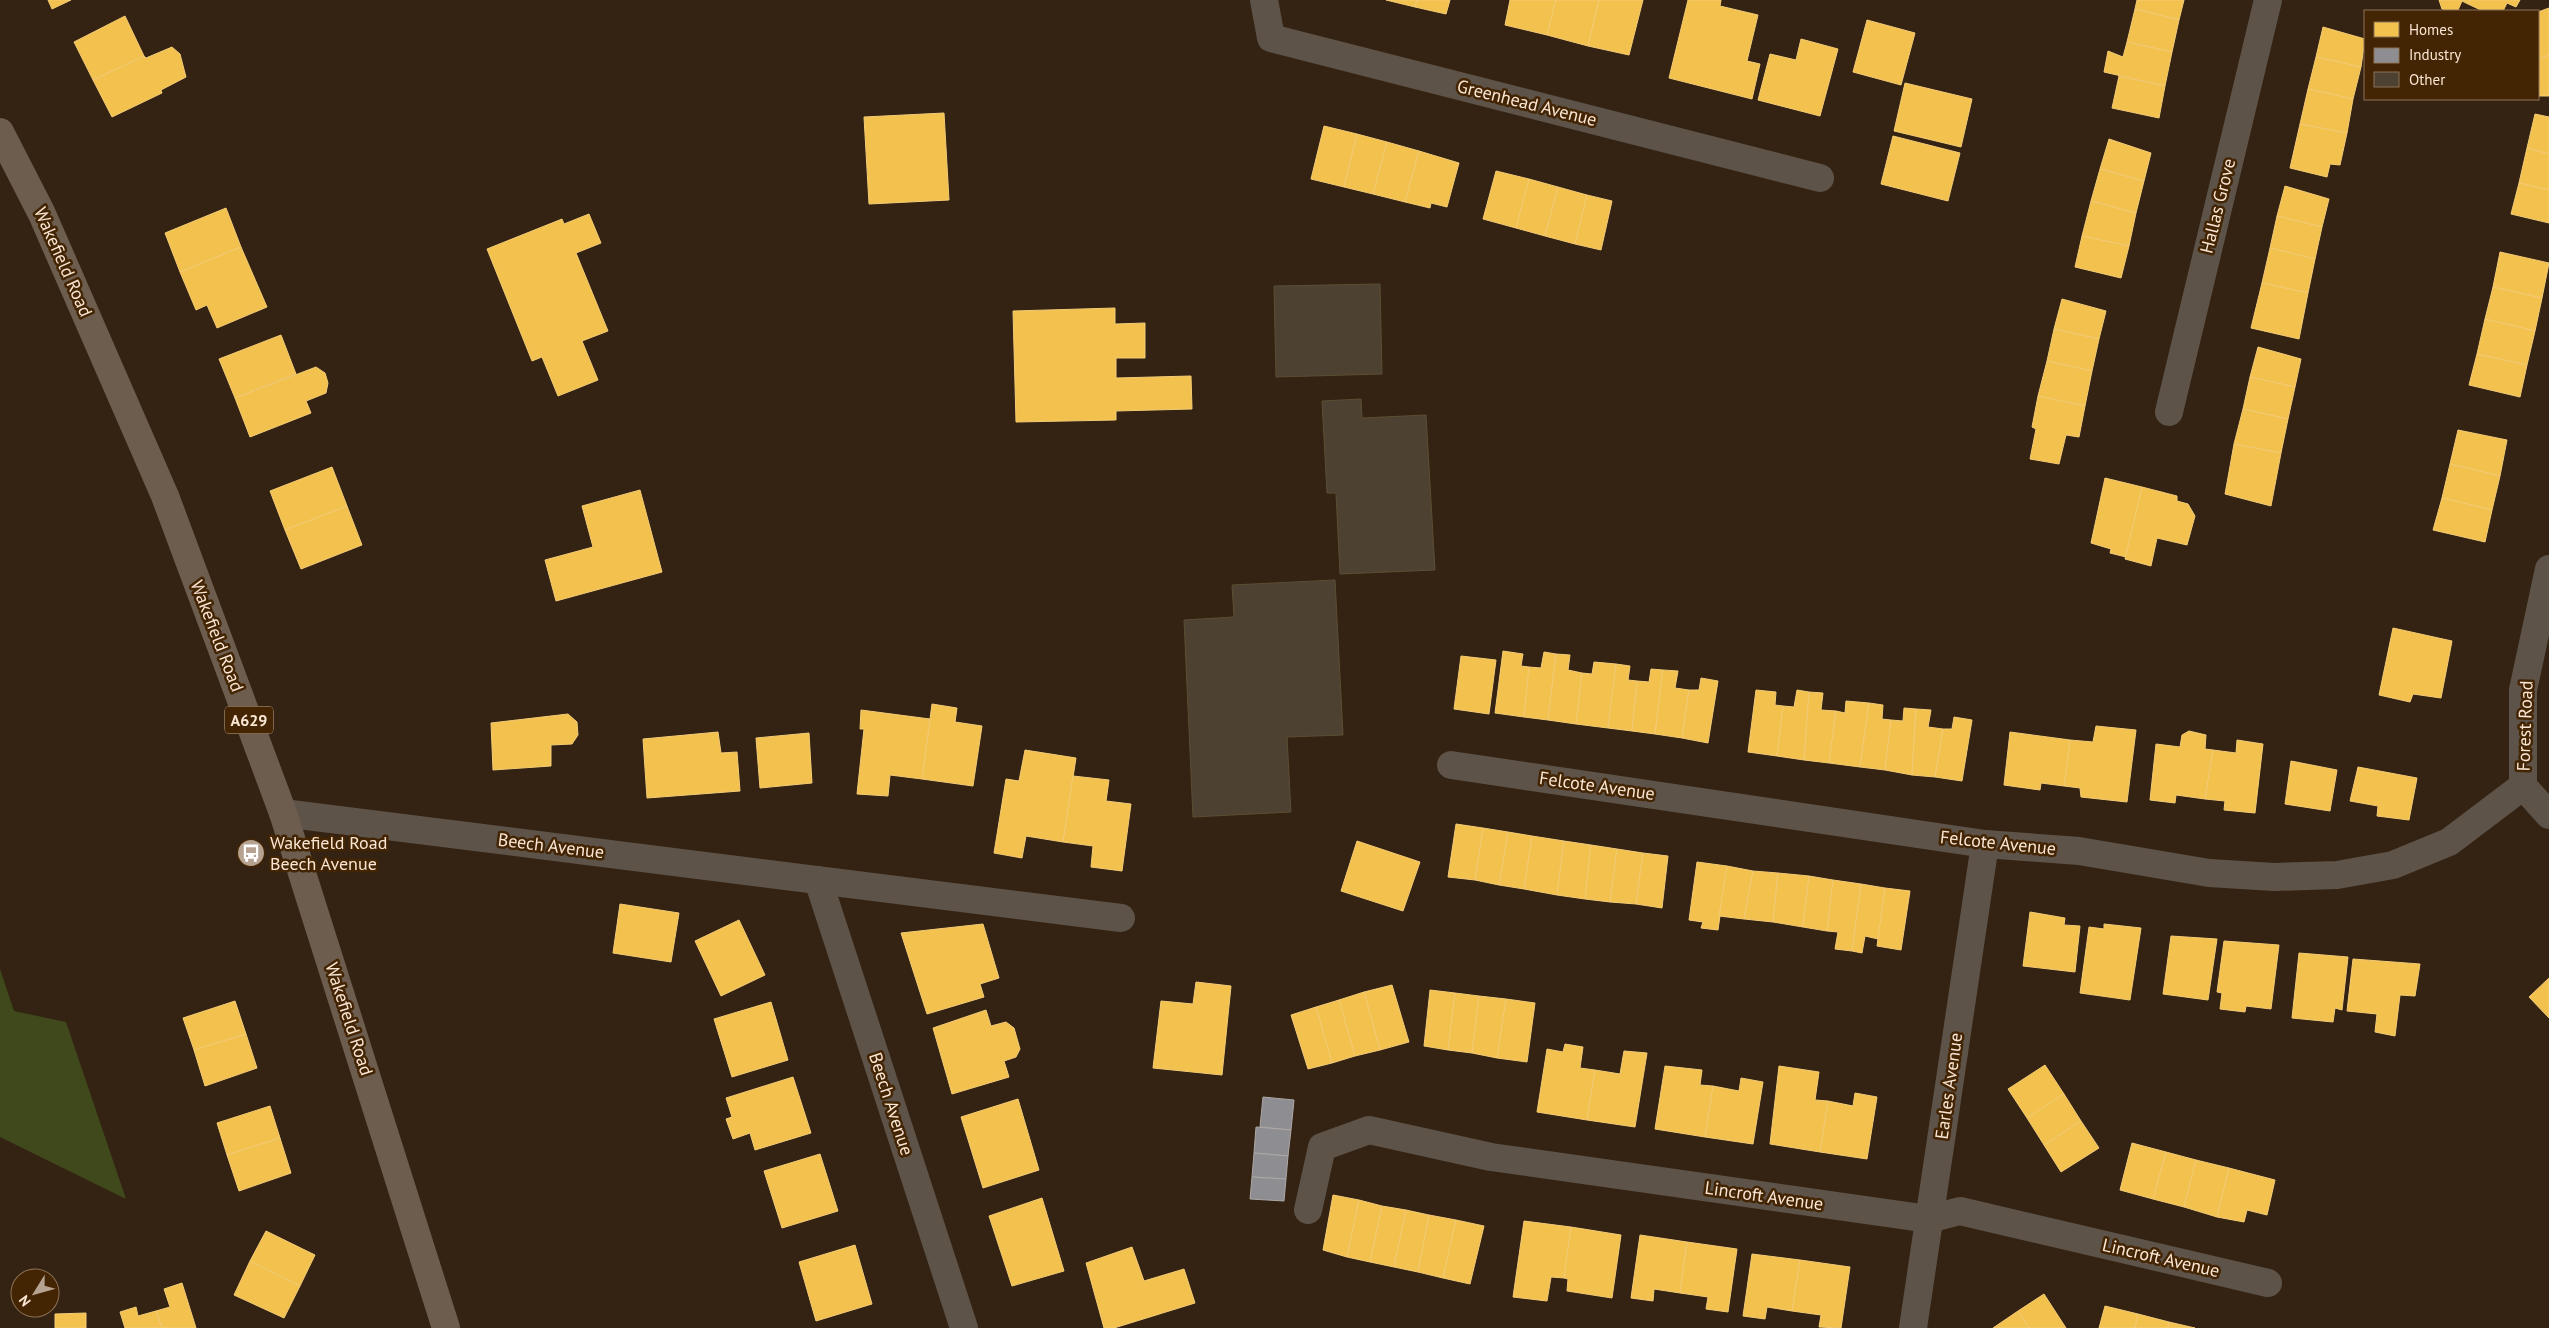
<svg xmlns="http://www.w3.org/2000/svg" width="2549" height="1328" font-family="'PT Sans',sans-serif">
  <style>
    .green { fill: #3f491b }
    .homes { fill: #f2c14e; stroke: #f4cc76 }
    .industry { fill: #8d8d92; stroke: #aea8a6 }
    .building { fill: #4d4131; stroke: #5c4e34 }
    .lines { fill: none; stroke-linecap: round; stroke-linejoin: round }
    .minor { stroke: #5d5349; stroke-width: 28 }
    .highway { stroke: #6c5d4e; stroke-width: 28 }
    .labels { text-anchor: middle; stroke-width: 5; stroke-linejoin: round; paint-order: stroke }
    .shield { fill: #432403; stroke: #c3ac95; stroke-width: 1 }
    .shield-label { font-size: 16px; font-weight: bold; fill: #fae6d4 }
    .street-label { font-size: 18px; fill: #fae6d4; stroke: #432403 }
    .poi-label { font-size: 18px; fill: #fae6d4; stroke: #432403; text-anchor: start }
  </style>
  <rect width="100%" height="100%" fill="#342312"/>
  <path class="green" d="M0 969 14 1011 66 1022 126 1199 0 1137Z"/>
  <g class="homes">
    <path d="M48 0H71L52 9Z"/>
    <path d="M1386 0H1417L1415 7Z"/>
    <path d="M1417 0H1450L1446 14 1415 7Z"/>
    <path d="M1510 0H1556L1547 35 1505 25Z"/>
    <path d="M1556 0H1599L1588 46 1547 35Z"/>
    <path d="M1599 0H1643L1629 55 1588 46Z"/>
    <path d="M1688 0H1721L1720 6 1758 15 1747 61 1760 64 1752 99 1669 78Z"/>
    <path d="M2137 0H2184L2179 20 2135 9Z"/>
    <path d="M2439 0H2470L2468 4 2462 1 2458 10 2454 11 2442 9Z"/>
    <path d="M2470 0H2520L2516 7 2507 3 2503 11H2483L2468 4Z"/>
    <path d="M2549 8V55L2538 59V12Z"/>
    <path d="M2135 9 2179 20 2172 52 2127 42Z"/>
    <path d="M125 16 144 56 93 80 74 42Z"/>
    <path d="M1867 20 1915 33 1901 85 1853 72Z"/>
    <path d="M2323 27 2365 39 2361 67 2316 57Z"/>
    <path d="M1801 39 1838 49 1820 116 1758 100 1770 54 1796 60Z"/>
    <path d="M2127 42 2172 52 2165 86 2104 72 2108 51 2123 57Z"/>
    <path d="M172 47 180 54 186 77 161 90 162 93 112 117 93 80 144 56 146 58Z"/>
    <path d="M2549 55V96H2539L2538 59Z"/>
    <path d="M2316 57 2361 67 2353 99 2308 89Z"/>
    <path d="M2119 76 2165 86 2159 118 2112 108Z"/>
    <path d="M1905 83 1972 99 1961 147 1894 131Z"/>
    <path d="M2308 89 2353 99 2347 133 2300 124Z"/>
    <path d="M944 113 949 200 869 204 864 117Z"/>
    <path d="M2535 114 2549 117V154L2527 148Z"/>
    <path d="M2300 124 2347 133 2340 165 2330 164 2327 177 2290 168Z"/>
    <path d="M1324 126 1357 134 1344 187 1311 179Z"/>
    <path d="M1357 134 1387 142 1373 194 1344 187Z"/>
    <path d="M1893 136 1960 153 1948 201 1881 184Z"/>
    <path d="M2109 139 2151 153 2144 181 2100 169Z"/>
    <path d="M1387 142 1419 151 1405 202 1373 194Z"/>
    <path d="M2527 148 2549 154V190L2519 183Z"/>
    <path d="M1419 151 1459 163 1447 207 1431 203 1430 208 1405 202Z"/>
    <path d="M2100 169 2144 181 2136 213 2091 201Z"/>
    <path d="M1496 171 1529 179 1516 228 1483 219Z"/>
    <path d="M1529 179 1558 187 1545 236 1516 228Z"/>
    <path d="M2519 183 2549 190V223L2511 214Z"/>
    <path d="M2285 186 2329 199 2322 227 2277 216Z"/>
    <path d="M1558 187 1587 195 1575 244 1545 236Z"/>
    <path d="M1587 195 1612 201 1601 250 1575 244Z"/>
    <path d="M2091 201 2136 213 2129 246 2082 236Z"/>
    <path d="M226 208 241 247 180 272 165 233Z"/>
    <path d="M589 214 601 243 576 253 608 331 582 341 598 380 558 396 542 357 532 361 487 249 562 219 564 224Z"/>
    <path d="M2277 216 2322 227 2315 259 2270 248Z"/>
    <path d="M2082 236 2129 246 2121 278 2075 267Z"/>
    <path d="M241 247 267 307 217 328 207 305 196 310 180 272Z"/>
    <path d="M2270 248 2315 259 2308 293 2262 283Z"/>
    <path d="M2500 252 2549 263 2542 298 2493 287Z"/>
    <path d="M2262 283 2308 293 2299 339 2251 328Z"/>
    <path d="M2493 287 2542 298 2535 331 2485 319Z"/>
    <path d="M2062 299 2106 311 2099 339 2054 329Z"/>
    <path d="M1115 308V324L1145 323V358H1116V378L1191 376 1192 409 1116 411V420L1016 422 1013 311Z"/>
    <path d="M2485 319 2535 331 2527 365 2477 354Z"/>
    <path d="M2054 329 2099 339 2092 371 2047 361Z"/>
    <path d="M281 335 296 374 235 398 219 359Z"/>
    <path d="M2258 347 2301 359 2295 387 2250 377Z"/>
    <path d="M2477 354 2527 365 2520 397 2469 385Z"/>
    <path d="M2047 361 2092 371 2085 406 2038 396Z"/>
    <path d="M316 367 325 373 328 383 326 393 306 401 311 413 250 437 235 398Z"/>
    <path d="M2250 377 2295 387 2288 419 2243 409Z"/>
    <path d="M2038 396 2085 406 2079 437 2066 435 2059 464 2030 459 2036 429 2032 427Z"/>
    <path d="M2243 409 2288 419 2281 453 2234 444Z"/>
    <path d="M2458 430 2507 440 2500 476 2450 464Z"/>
    <path d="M2234 444 2281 453 2271 506 2225 494Z"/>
    <path d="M2450 464 2500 476 2492 510 2442 498Z"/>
    <path d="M332 467 347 506 285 530 270 491Z"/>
    <path d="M2105 478 2142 487 2126 557 2110 553 2111 549 2091 543Z"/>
    <path d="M2142 487 2177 496V501L2188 504 2195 516 2187 545 2157 538 2151 566 2125 559Z"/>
    <path d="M640 490 662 572 556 601 545 560 593 547 582 506Z"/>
    <path d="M2442 498 2492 510 2485 542 2433 530Z"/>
    <path d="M347 506 362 545 301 569 285 530Z"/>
    <path d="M2393 628 2452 641 2441 698 2413 694 2410 702 2379 695Z"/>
    <path d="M1503 651 1523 654 1521 666 1529 667 1524 717 1495 713Z"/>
    <path d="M1544 652 1556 654 1548 720 1524 717 1529 667 1541 668Z"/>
    <path d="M1556 654 1570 655 1568 670 1582 673 1576 724 1548 720Z"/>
    <path d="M1461 656 1496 660 1489 714 1454 709Z"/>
    <path d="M1594 662 1616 664 1608 728 1576 724 1582 673 1592 674Z"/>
    <path d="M1616 664 1630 666 1628 680 1637 681 1632 731 1608 728Z"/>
    <path d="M1651 669 1663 670 1655 734 1632 731 1637 681 1649 682Z"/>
    <path d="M1663 670 1678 671 1675 688 1689 690 1682 738 1655 734Z"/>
    <path d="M1701 678 1718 681 1708 743 1682 738 1689 690H1699Z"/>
    <path d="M1756 690 1776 692 1775 705 1783 706 1777 756 1748 752Z"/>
    <path d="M1797 690 1809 692 1804 760 1777 756 1783 706 1794 707Z"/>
    <path d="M1809 692 1823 693 1821 710 1836 711 1829 763 1804 760Z"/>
    <path d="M1846 701 1869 703 1860 767 1829 763 1836 711 1845 713Z"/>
    <path d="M1869 703 1883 705 1882 719 1891 720 1885 770 1860 767Z"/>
    <path d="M932 704 957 708 955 722 982 726 973 786 922 779Z"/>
    <path d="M1904 708 1916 709 1912 775 1885 770 1891 720 1903 721Z"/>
    <path d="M1916 709 1931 710 1928 727 1943 729 1935 777 1912 775Z"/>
    <path d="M861 710 930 719 922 779 890 775 888 796 857 794 864 729H860Z"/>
    <path d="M568 714 577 722 578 735 572 744 551 745V766L493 770 491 723Z"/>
    <path d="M1954 717 1972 720 1962 781 1935 777 1943 729H1952Z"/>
    <path d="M2096 726 2136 730 2127 802 2081 797 2080 788 2064 786 2070 740 2093 742Z"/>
    <path d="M2189 731 2206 735 2205 749 2213 750 2205 799 2176 795 2175 803 2150 800 2156 744 2180 747 2182 735Z"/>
    <path d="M718 732 721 753 737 752 740 791 647 798 643 739Z"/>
    <path d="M2010 732 2070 740 2064 786 2041 783 2040 790 2004 785Z"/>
    <path d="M809 733 812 783 760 788 756 738Z"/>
    <path d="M2237 740 2263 744 2255 813 2224 810 2225 801 2205 799 2213 750 2236 753Z"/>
    <path d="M1025 750 1076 758 1063 842 1026 836 1022 858 994 853 1006 779 1019 781Z"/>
    <path d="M2291 761 2337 770 2330 811 2285 804Z"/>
    <path d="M2358 767 2417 778 2409 820 2377 816 2378 806 2350 801Z"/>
    <path d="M1073 776 1109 780 1106 801 1131 804 1122 871 1091 867 1093 846 1063 842Z"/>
    <path d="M1456 824 1483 828 1475 880 1448 877Z"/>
    <path d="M1483 828 1508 832 1499 885 1475 880Z"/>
    <path d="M1508 832 1532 836 1524 889 1499 885Z"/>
    <path d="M1532 836 1564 841 1557 895 1524 889Z"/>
    <path d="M1357 841 1420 862 1403 911 1341 891Z"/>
    <path d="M1564 841 1591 845 1585 899 1557 895Z"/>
    <path d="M1591 845 1617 849 1610 902 1585 899Z"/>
    <path d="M1617 849 1643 853 1636 904 1610 902Z"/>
    <path d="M1643 853 1668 856 1662 908 1636 904Z"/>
    <path d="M1697 862 1727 866 1718 930 1701 928 1703 922 1689 920Z"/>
    <path d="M1727 866 1753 871 1744 919 1719 916Z"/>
    <path d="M1753 871 1778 873 1773 922 1744 919Z"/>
    <path d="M1778 873 1809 876 1803 927 1773 922Z"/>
    <path d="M1809 876 1833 880 1827 931 1803 927Z"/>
    <path d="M1833 880 1861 884 1852 951 1835 949 1838 932 1827 931Z"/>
    <path d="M1861 884 1885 888 1878 939 1865 936 1862 953 1852 951Z"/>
    <path d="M1885 888 1910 891 1901 950 1877 946Z"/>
    <path d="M620 904 679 913 671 962 613 953Z"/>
    <path d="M2030 912 2065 918 2064 925 2080 926 2075 972 2023 966Z"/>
    <path d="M739 920 765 975 721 996 695 941Z"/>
    <path d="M983 924 999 978 980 984 984 997 927 1014 901 933Z"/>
    <path d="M2104 924 2141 928 2130 1000 2080 993 2089 927 2104 929Z"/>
    <path d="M2171 936 2217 939 2208 1000 2163 994Z"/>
    <path d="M2224 941 2279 945 2271 1009 2246 1006 2245 1012 2220 1009 2222 993 2217 992Z"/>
    <path d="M2299 953 2348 957 2342 1010 2335 1008 2333 1022 2292 1018Z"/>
    <path d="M2353 959 2420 964 2415 996 2400 995 2395 1036 2375 1032 2377 1014 2347 1011Z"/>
    <path d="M2549 978V1018L2529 997Z"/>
    <path d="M1196 982 1231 986 1222 1075 1153 1068 1161 1001 1193 1004Z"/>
    <path d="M1392 985 1409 1042 1380 1050 1364 992Z"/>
    <path d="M1430 990 1455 993 1448 1050 1424 1046Z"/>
    <path d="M1364 992 1380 1050 1355 1056 1339 1000Z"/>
    <path d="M1455 993 1479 996 1472 1053 1448 1050Z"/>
    <path d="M1479 996 1506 999 1497 1058 1472 1053Z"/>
    <path d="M1506 999 1535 1003 1527 1062 1497 1058Z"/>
    <path d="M1339 1000 1355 1056 1332 1063 1316 1007Z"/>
    <path d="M235 1001 246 1034 194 1050 183 1018Z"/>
    <path d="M771 1002 788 1060 732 1077 714 1019Z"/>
    <path d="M1316 1007 1332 1063 1308 1069 1291 1015Z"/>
    <path d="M986 1010 991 1026 1006 1022 1014 1028 1020 1049 1016 1057 1004 1061 1009 1077 952 1094 933 1028Z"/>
    <path d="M246 1034 257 1068 205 1086 194 1050Z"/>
    <path d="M1565 1044 1583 1047 1580 1068 1595 1070 1587 1120 1537 1112 1547 1049 1563 1052Z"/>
    <path d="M1624 1051 1647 1053 1635 1127 1587 1120 1595 1070 1620 1074Z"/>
    <path d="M2045 1065 2064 1094 2027 1118 2008 1089Z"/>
    <path d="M1665 1066 1702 1070 1700 1085 1713 1086 1705 1137 1655 1129Z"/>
    <path d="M1779 1066 1819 1072 1815 1100 1828 1101 1820 1152 1770 1144Z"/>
    <path d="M793 1077 811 1133 755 1150 750 1133 733 1139 726 1119 732 1117 726 1098Z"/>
    <path d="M1741 1078 1763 1082 1753 1144 1705 1137 1713 1086 1739 1091Z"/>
    <path d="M1855 1093 1877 1097 1867 1159 1820 1152 1828 1101 1853 1106Z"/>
    <path d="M2064 1094 2081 1121 2044 1145 2027 1118Z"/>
    <path d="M1018 1099 1039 1170 983 1188 961 1117Z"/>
    <path d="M270 1106 280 1138 227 1155 217 1123Z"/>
    <path d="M2081 1121 2099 1148 2061 1172 2044 1145Z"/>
    <path d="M280 1138 291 1173 239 1191 227 1155Z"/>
    <path d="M2132 1143 2166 1152 2153 1199 2120 1190Z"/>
    <path d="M2166 1152 2196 1160 2184 1207 2153 1199Z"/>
    <path d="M820 1154 838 1211 782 1228 764 1171Z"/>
    <path d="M2196 1160 2229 1168 2217 1217 2184 1207Z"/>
    <path d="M2229 1168 2275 1180 2267 1215 2247 1210 2244 1222 2217 1217Z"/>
    <path d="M1333 1195 1359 1200 1347 1257 1323 1250Z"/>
    <path d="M1042 1198 1064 1271 1012 1286 989 1216Z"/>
    <path d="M1359 1200 1382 1206 1370 1262 1347 1257Z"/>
    <path d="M1382 1206 1406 1210 1394 1267 1370 1262Z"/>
    <path d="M1406 1210 1429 1215 1418 1272 1394 1267Z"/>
    <path d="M1429 1215 1456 1220 1443 1278 1418 1272Z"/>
    <path d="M1456 1220 1484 1226 1470 1284 1443 1278Z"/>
    <path d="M1524 1221 1571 1227 1564 1278 1551 1277 1547 1301 1513 1297Z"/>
    <path d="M1571 1227 1621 1235 1612 1298 1567 1291 1568 1279 1564 1278Z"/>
    <path d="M266 1231 315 1255 300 1286 250 1261Z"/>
    <path d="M1640 1235 1687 1242 1680 1293 1654 1289 1653 1301 1631 1298Z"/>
    <path d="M1687 1242 1737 1249 1728 1312 1706 1309 1708 1297 1680 1293Z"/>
    <path d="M855 1245 872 1304 816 1321 799 1262Z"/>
    <path d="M1132 1247 1144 1281 1184 1269 1195 1303 1114 1328H1104L1086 1263Z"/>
    <path d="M1752 1254 1800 1260 1792 1311 1767 1307 1765 1319 1743 1316Z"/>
    <path d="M1800 1260 1850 1267 1841 1328 1819 1327 1821 1315 1792 1311Z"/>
    <path d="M250 1261 300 1286 284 1318 234 1295Z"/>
    <path d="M182 1283 196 1328H162L156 1311 170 1307 164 1289Z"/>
    <path d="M2044 1294 2066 1328H2029L2018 1311Z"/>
    <path d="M2105 1306 2138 1314 2135 1328H2099Z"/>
    <path d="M136 1307 138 1316 156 1311 162 1328H125L120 1312Z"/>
    <path d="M2018 1311 2029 1328H1993Z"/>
    <path d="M86 1313V1328H55V1314Z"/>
    <path d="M2138 1314 2169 1322 2168 1328H2135Z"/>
    <path d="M2169 1322 2195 1328H2168Z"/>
  </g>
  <g class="industry">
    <path d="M1263 1097 1294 1100 1291 1130 1260 1127Z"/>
    <path d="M1256 1127 1291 1130 1288 1156 1254 1153Z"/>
    <path d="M1254 1153 1288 1156 1286 1179 1252 1177Z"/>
    <path d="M1252 1177 1286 1179 1284 1201 1250 1199Z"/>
  </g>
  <g class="building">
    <path d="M1380 284 1382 374 1276 377 1274 286Z"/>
    <path d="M1361 399 1362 418 1426 415 1435 570 1340 574 1336 493H1327L1322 401Z"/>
    <path d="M1335 580 1343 735 1287 737 1291 812 1193 817 1184 620 1234 617 1232 585Z"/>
  </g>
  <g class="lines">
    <g class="minor">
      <path d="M1264 0 1271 38 1820 178"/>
      <path d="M2169 412 2268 0"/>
      <path d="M2549 569 2523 690V786L2549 815"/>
      <path d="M1451 765 1985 844 2079 851 2209 873 2274 877 2337 875 2393 865 2449 842 2523 786"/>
      <path d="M283 813 1121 918"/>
      <path d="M818 880 964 1328"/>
      <path d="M1308 1210 1322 1147 1369 1130 1491 1157 1929 1219 1960 1211 2268 1283"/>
      <path d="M1913 1328 1985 844"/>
    </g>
    <path class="highway" d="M0 132 42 214 165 496 283 813 446 1328"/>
  </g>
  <defs>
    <g id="bus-disc" transform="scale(1.4375)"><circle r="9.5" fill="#b5a290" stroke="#432403"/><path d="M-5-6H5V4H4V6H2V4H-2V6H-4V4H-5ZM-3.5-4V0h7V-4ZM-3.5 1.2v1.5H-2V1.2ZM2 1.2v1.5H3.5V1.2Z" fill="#fff"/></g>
  </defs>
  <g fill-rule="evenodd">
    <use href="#bus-disc" x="251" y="853"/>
  </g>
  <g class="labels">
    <rect class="shield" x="225" y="706.5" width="48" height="27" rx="4"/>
    <g class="shield-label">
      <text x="249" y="726">A629</text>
    </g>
    <g class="street-label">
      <text transform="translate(1527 103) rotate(14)" y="6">Greenhead Avenue</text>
      <text transform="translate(2218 206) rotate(-76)" y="6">Hallas Grove</text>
      <text transform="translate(63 262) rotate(66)" y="6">Wakefield Road</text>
      <text transform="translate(217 636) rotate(69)" y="6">Wakefield Road</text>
      <text transform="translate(2525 726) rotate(-88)" y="6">Forest Road</text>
      <text transform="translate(1597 786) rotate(8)" y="6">Felcote Avenue</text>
      <text transform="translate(1998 843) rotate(6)" y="6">Felcote Avenue</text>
      <text transform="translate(551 846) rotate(7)" y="6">Beech Avenue</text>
      <text transform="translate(349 1019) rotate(72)" y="6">Wakefield Road</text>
      <text transform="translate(1949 1086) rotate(-82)" y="6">Earles Avenue</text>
      <text transform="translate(891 1104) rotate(72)" y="6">Beech Avenue</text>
      <text transform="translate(1764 1196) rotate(8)" y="6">Lincroft Avenue</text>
      <text transform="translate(2161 1258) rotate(13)" y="6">Lincroft Avenue</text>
    </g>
    <g class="poi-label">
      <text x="270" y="849">Wakefield Road<tspan x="270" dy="21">Beech Avenue</tspan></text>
    </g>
  </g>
  <rect x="2364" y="10" width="175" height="90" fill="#432403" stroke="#8c7257"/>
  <rect x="2374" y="22" width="25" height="15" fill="#f2c14e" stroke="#8c7257"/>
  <text x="2409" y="35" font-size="15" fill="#fae6d4">Homes</text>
  <rect x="2374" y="48" width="25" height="15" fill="#8d8d92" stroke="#8c7257"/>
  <text x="2409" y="60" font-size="15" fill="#fae6d4">Industry</text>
  <rect x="2374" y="72" width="25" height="15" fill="#4d4131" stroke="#8c7257"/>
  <text x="2409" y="85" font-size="15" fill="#fae6d4">Other</text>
  <g transform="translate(35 1293) rotate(233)"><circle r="24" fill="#432403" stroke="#8c7257"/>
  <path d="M0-4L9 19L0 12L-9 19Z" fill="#b5a290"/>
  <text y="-8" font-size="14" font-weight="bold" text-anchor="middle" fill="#fae6d4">N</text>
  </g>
</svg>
